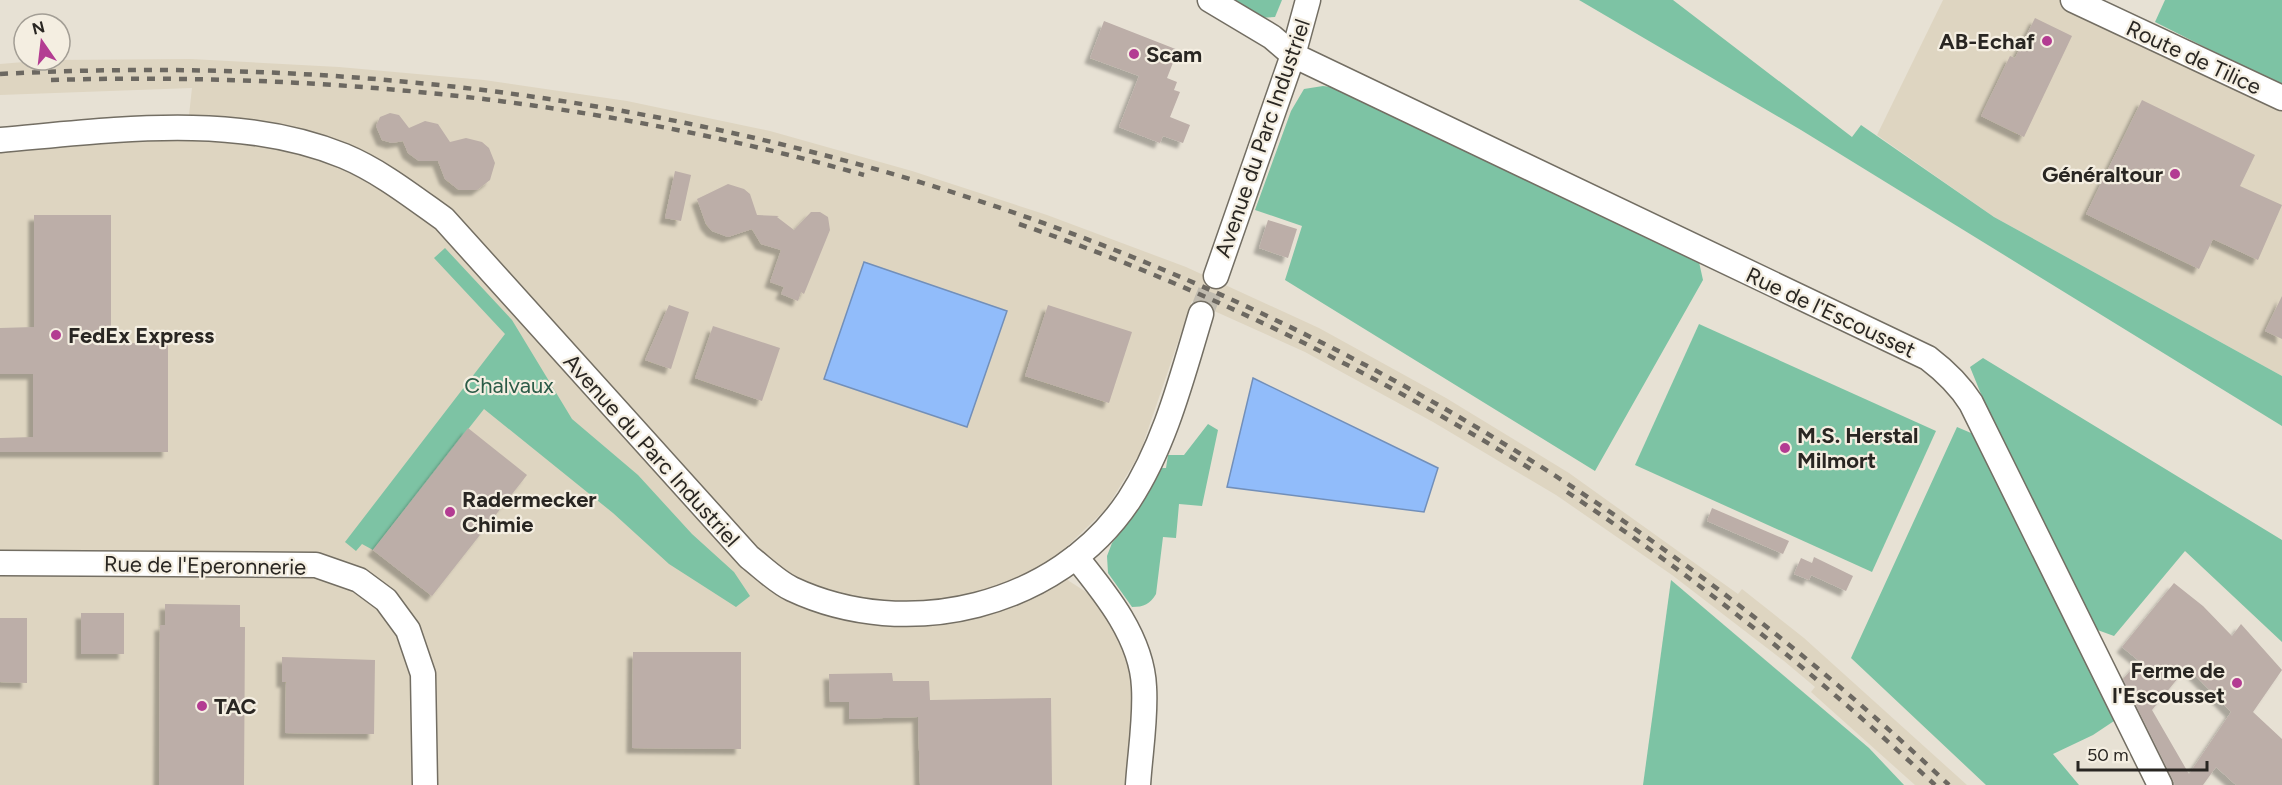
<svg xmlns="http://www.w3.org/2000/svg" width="2282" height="785" font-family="Figtree,sans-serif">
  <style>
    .built { fill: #ded5c1 }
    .green { fill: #7dc3a4 }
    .water { fill: #91bcfa; stroke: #728fb9; stroke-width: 1.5 }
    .building { fill: #bcaea8; fill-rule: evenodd; filter: url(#shadow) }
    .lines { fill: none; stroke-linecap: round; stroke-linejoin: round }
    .minor-tunnel { stroke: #c1bcb0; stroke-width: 24; stroke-dasharray: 24 12; stroke-linecap: butt }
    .minor-casing { stroke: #736e63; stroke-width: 27 }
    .minor { stroke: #fff; stroke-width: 24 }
    .rail { stroke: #6c6861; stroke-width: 4.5; stroke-dasharray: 8 8; stroke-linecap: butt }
    .poi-dot { fill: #b33c92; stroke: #f4eee1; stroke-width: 2 }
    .labels { text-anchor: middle; stroke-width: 4.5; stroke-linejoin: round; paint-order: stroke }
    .poi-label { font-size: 22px; font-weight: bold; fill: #292622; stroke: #f4eee1; text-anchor: start }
    .street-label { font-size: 22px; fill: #292622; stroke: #f4eee1 }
    .park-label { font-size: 22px; fill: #2b5b47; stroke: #f4eee1 }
  </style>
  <defs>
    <filter id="shadow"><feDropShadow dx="-5.5" dy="5.5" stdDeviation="1.5" flood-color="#0004"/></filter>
  </defs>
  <rect width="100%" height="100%" fill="#e7e1d4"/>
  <g class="built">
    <path d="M1943 0H2061L2282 99V376L1994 217 1877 135Z"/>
    <path d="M191 59 339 67 484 80 627 101 770 131 912 171 1047 215 1186 267 1319 328 1446 398 1569 473 1738 594 1742 589 1804 638 1967 785H1915L1811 692 1815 687 1784 661 1672 575 1556 495 1433 422 1305 352 1192 301 1140 453 1107 508 1052 561 1069 581 1094 597 1122 635 1137 690 1128 785H0V127L189 115 192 88 0 95V64L48 60Z"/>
  </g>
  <g class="green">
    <path d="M1228 0H1282L1275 17 1257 18Z"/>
    <path d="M1579 0H1673L1852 137 1861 125 1994 217 2282 376V426L1801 130Z"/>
    <path d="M2165 0H2282V86L2155 22Z"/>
    <path d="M1323 86 1339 88 1699 262 1703 280 1595 471 1285 280 1302 226 1255 210 1291 111 1304 89Z"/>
    <path d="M445 248 512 320 572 419 638 475 692 534 734 572 750 596 736 607 669 564 613 513 484 409 373 550 362 544 356 551 345 542 505 334 434 258Z"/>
    <path d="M1699 324 1936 431 1872 572 1635 465Z"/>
    <path d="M1983 358 2282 540V642L2185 551 2114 636 2092 628 1994 426 1970 367Z"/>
    <path d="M1208 424 1218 430 1202 506 1179 504 1176 538 1163 537 1156 594C1150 604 1144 607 1132 607L1108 573 1107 556 1112 543 1137 511 1161 468H1166L1168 455H1184Z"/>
    <path d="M1957 427 1978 436 2117 719 2093 735 2053 754 2079 785H1986L1851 658Z"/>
    <path d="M1671 580 1869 748 1904 785H1643Z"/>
  </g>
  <g class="water">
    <path d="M864 262 1007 311 967 427 824 379Z"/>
    <path d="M1253 378 1438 468 1424 512 1227 487Z"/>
  </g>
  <g class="building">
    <path d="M2035 18 2072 36 2024 137 1981 116 2010 56 2015 58Z"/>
    <path d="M1104 21 1178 50 1167 78 1177 82 1174 90 1180 92 1170 117 1190 125 1183 143 1163 136 1160 143 1119 127 1139 76 1090 58Z"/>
    <path d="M2142 100 2255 155 2240 186 2282 205 2258 260 2213 239 2199 269 2086 214Z"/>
    <path d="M390 113 399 115 409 128 425 121 438 124 450 142 466 138 482 142 489 148 495 163 490 180 477 190H459L445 179 438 161H419L408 153 403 141 392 143 382 140 376 126 380 117Z"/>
    <path d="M675 171 691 175 681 221 665 218Z"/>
    <path d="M728 184 744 189 750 194 757 215 779 216 777 217 794 230 811 212H820L828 217 830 230 804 294 801 292 798 301 781 294 784 287 770 282 781 250 761 244 752 229 728 237 712 231 706 224 697 199Z"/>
    <path d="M34 215H111V343H168V452H0V438L33 437V374H0V328L34 327Z"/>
    <path d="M1268 220 1297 229 1288 258 1259 248Z"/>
    <path d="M2282 296V339L2265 331Z"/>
    <path d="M669 305 689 312 671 369 645 360Z"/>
    <path d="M1048 305 1132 332 1109 403 1025 376Z"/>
    <path d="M713 326 780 348 762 401 695 378Z"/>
    <path d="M468 428 527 475 432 596 373 550Z"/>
    <path d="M1712 508 1789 541 1783 554 1707 521Z"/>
    <path d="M1814 557 1853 576 1846 591 1811 575 1809 580 1794 574 1801 558 1812 563Z"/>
    <path d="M2174 583 2203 606 2232 636 2241 624 2282 670 2253 712 2282 739V785H2236L2216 767 2203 785H2175L2174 782 2123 679 2139 661 2122 647ZM2187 667 2231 712 2189 774 2152 710Z"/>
    <path d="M165 604 240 605V627H245L244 785H159L160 625H165Z"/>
    <rect x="81" y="613" width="43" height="41"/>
    <path d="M0 618H27V683L0 682Z"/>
    <path d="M633 652H741V749L632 748Z"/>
    <path d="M282 657 375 660 374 734 285 733 286 682H282Z"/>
    <path d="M892 673 893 681H929L930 700 1051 698 1052 785H920L918 717 849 719V702H830L829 674Z"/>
  </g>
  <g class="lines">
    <path class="minor-tunnel" d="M1201 314 1216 276"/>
    <g class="minor-casing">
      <g id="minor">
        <path d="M1210 0 1272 37 1293 55 1928 358C1945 371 1959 384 1971 403L2160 785"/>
        <path d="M2073 0 2282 98"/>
        <path d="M0 140C114 130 235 112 344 156 380 171 413 197 444 219L749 557C762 567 777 582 792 589 907 643 1058 607 1129 500 1165 445 1182 377 1201 314"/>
        <path d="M1216 276 1293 55 1308 0"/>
        <path d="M1076 557C1106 594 1142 638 1144 687 1146 719 1140 753 1138 785"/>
        <path d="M0 563 316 565 359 580 386 600 408 630 423 674 425 785"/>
      </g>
    </g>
    <use href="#minor" class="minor"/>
    <g class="rail">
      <path d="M0 74C733 35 1415 279 1949 785"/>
      <path d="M51 80C325 72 600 100 864 175"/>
      <path d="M1019 224C1199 285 1372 371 1534 471"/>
      <path d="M1567 492C1698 579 1820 677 1935 785"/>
    </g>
  </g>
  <g class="poi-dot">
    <circle cx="2047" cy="41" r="6"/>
    <circle cx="1134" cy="54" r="6"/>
    <circle cx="2175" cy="174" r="6"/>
    <circle cx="56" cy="335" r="6"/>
    <circle cx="1785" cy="448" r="6"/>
    <circle cx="450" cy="512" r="6"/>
    <circle cx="2237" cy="683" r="6"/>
    <circle cx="202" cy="706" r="6"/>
  </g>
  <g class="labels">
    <g class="poi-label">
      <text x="2035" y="49" text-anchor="end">AB-Echaf</text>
      <text x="1146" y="62">Scam</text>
      <text x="2163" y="182" text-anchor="end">Généraltour</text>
      <text x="68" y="343">FedEx Express</text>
      <text x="1797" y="443">M.S. Herstal<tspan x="1797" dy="25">Milmort</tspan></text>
      <text x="462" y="507">Radermecker<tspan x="462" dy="25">Chimie</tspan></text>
      <text x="2225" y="678" text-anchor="end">Ferme de<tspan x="2225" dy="25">l'Escousset</tspan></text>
      <text x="214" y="714">TAC</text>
    </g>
    <g class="street-label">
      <text transform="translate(2194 57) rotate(25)" y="8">Route de Tilice</text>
      <text transform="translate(1262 138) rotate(-71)" y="8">Avenue du Parc Industriel</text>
      <text transform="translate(1831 312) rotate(25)" y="8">Rue de l'Escousset</text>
      <text transform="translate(652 450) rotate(48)" y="8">Avenue du Parc Industriel</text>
      <text transform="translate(205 565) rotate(1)" y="8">Rue de l'Eperonnerie</text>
    </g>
    <g class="park-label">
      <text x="509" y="393">Chalvaux</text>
    </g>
  </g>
  <g transform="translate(42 42) rotate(346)"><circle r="28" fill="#f4eee1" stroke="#a39e95" stroke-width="1.5"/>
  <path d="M0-4.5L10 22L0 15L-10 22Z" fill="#b33c92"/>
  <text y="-9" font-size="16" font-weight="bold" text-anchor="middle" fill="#292622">N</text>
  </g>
  <path d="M2078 761v9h129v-9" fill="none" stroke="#292622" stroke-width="3"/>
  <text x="2087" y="761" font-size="18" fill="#292622" stroke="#f4eee1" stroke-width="4.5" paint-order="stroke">50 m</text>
</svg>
